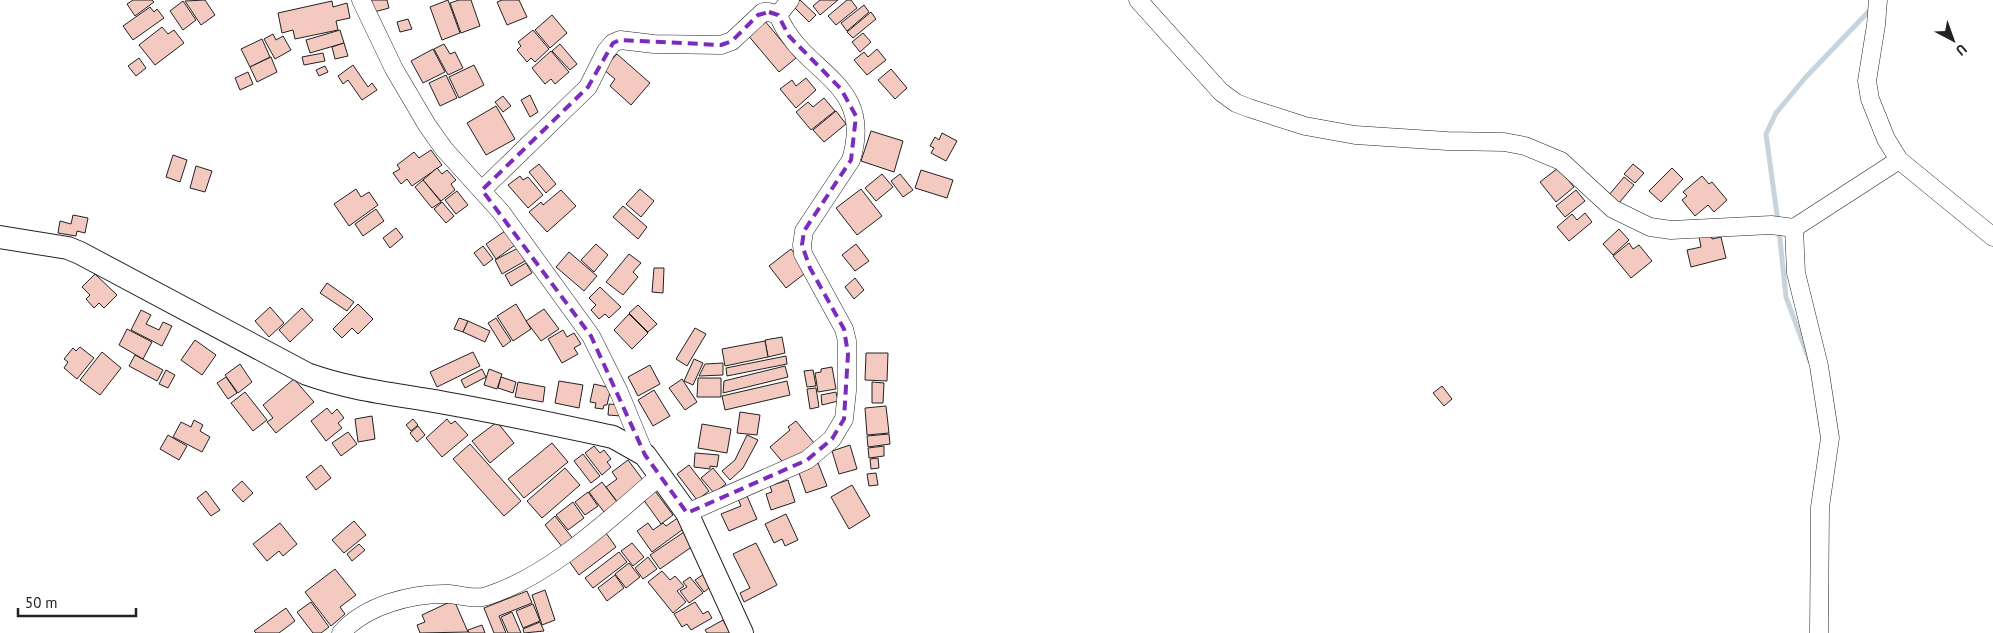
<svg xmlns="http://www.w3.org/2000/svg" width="1993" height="633" font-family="'PT Sans',sans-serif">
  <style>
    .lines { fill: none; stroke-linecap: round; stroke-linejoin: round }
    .stream { stroke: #c7d3dd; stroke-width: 5 }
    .building { fill: #f3c9c0; stroke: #222 }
    .minor-casing { stroke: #222; stroke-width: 19 }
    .major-casing { stroke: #222; stroke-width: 24 }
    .minor { stroke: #fff; stroke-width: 18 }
    .major { stroke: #fff; stroke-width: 22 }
    .marked { fill: none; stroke: #7b2cbf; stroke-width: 4; stroke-dasharray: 10 6; stroke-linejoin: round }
  </style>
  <rect width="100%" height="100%" fill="#fff"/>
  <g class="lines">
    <g class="stream">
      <path d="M1778 222 1766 134 1776 113 1805 78 1872 8"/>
      <path d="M1779 230 1786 297 1810 362"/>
    </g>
  </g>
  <g class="building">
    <path d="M133 0H152L154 2 135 16 127 4Z"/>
    <path d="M205 0 215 15 201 25 185 1Z"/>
    <path d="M371 0H387L389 8 374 12Z"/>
    <path d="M448 0 460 33 442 40 430 7Z"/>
    <path d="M459 0H471L480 26 461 33 450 3Z"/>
    <path d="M502 0H519L527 17 507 25 497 2Z"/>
    <path d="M800 0 816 15 809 22 793 6Z"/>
    <path d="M820 0H838L820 15 813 6Z"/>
    <path d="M847 0H851L857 8 836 25 828 16Z"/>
    <path d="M183 1 196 20 183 30 170 11Z"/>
    <path d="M332 1 333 7 347 3 350 18 336 21 338 30 295 39 293 30 282 33 278 13Z"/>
    <path d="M864 5 869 12 847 31 841 23Z"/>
    <path d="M150 7 154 12 157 9 164 18 133 40 123 26Z"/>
    <path d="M871 12 876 19 853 38 847 32Z"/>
    <path d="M552 15 567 33 550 48 535 30Z"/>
    <path d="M408 19 412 29 400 32 397 22Z"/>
    <path d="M764 20 796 58 779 72 747 34Z"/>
    <path d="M162 27 168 34 174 30 184 43 155 65 139 45Z"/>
    <path d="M340 30 344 43 310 53 306 40Z"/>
    <path d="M533 30 549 49 535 62 531 58 527 62 517 50 521 46 518 42Z"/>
    <path d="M863 33 871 42 860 52 852 42Z"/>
    <path d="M273 34 276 40 283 36 291 50 275 59 264 39Z"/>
    <path d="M262 39 270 57 250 67 241 49Z"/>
    <path d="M344 43 348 56 335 59 332 47Z"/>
    <path d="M444 44 450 54 455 52 463 68 448 75 434 49Z"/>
    <path d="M560 44 577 64 570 70 552 51Z"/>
    <path d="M433 49 445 72 423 83 411 61Z"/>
    <path d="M877 49 886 60 867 75 854 60 864 52 868 57Z"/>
    <path d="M551 51 569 72 555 84 551 79 545 84 532 68Z"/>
    <path d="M323 53 325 61 304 65 302 57Z"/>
    <path d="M617 54 650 83 631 105 610 86 615 79 603 69Z"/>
    <path d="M271 57 277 72 257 82 250 67Z"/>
    <path d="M139 58 146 68 136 76 128 66Z"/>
    <path d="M353 65 368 87 372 83 377 90 362 100 348 80 343 84 338 76Z"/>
    <path d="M474 65 484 85 459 98 449 77Z"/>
    <path d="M325 66 328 72 319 76 316 70Z"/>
    <path d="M891 69 907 88 895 99 878 80Z"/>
    <path d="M248 72 253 84 240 90 235 78Z"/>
    <path d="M446 75 457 98 440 106 429 83Z"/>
    <path d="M806 78 816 90 796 108 780 89 792 80 796 86Z"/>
    <path d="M530 95 538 112 530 117 521 100Z"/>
    <path d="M503 96 511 106 503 112 495 102Z"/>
    <path d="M824 98 835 111 811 130 796 112 808 102 813 107Z"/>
    <path d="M496 106 515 139 486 155 467 123Z"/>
    <path d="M836 111 846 124 824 142 813 130Z"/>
    <path d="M871 131 903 141 894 172 861 161Z"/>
    <path d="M942 133 957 141 946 161 931 153 934 148 930 146 935 137 939 140Z"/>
    <path d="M431 150 442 165 412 186 407 179 401 184 393 173 400 169 397 165 414 152 419 158Z"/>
    <path d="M173 155 187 160 180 182 166 177Z"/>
    <path d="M539 164 556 184 546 193 529 172Z"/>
    <path d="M1633 164 1644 173 1635 183 1624 174Z"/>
    <path d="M196 166 212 171 205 192 190 188Z"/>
    <path d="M437 168 442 174 447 170 456 180 451 184 455 190 441 201 423 180Z"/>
    <path d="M1558 168 1574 187 1556 202 1540 182Z"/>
    <path d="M1672 168 1683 179 1661 202 1649 191Z"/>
    <path d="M921 170 953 180 947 198 915 188Z"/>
    <path d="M882 174 893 187 876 201 865 188Z"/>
    <path d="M900 174 913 190 903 197 891 181Z"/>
    <path d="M520 176 523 180 528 177 543 195 528 208 508 185Z"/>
    <path d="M1702 176 1709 184 1712 182 1727 200 1714 212 1708 205 1695 216 1682 200 1687 196 1683 192Z"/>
    <path d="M1624 177 1634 185 1619 203 1609 195Z"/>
    <path d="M423 180 441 202 432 208 415 187Z"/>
    <path d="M356 189 361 197 369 192 378 205 349 226 334 204Z"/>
    <path d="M640 189 654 201 641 217 626 204Z"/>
    <path d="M861 189 882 216 857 235 836 208Z"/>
    <path d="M561 190 576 206 547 232 529 212 541 202 543 205Z"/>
    <path d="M1576 190 1585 201 1565 217 1556 206Z"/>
    <path d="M457 191 468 205 456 214 445 200Z"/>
    <path d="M442 202 454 216 446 223 434 209Z"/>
    <path d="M623 206 647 227 638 239 613 217Z"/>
    <path d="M376 209 384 221 363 236 355 224Z"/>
    <path d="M1585 213 1592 222 1569 241 1557 227 1572 214 1577 220Z"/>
    <path d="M73 215 88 218 85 233 77 231 76 236 58 233 60 221 71 224Z"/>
    <path d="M396 228 403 237 390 248 383 238Z"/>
    <path d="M1619 229 1629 240 1613 255 1603 244Z"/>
    <path d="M505 231 515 245 496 259 486 244Z"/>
    <path d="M1711 234 1712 239 1721 237 1726 258 1691 267 1687 250 1701 247 1699 237Z"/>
    <path d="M1629 243 1633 249 1639 245 1652 261 1631 278 1613 256Z"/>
    <path d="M596 244 608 255 594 272 581 260Z"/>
    <path d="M856 244 869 261 855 271 842 255Z"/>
    <path d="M483 246 493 259 484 266 474 253Z"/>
    <path d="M518 248 525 261 502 274 495 260Z"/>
    <path d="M791 249 808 271 786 288 769 266Z"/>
    <path d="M569 252 597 276 584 291 556 267Z"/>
    <path d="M629 254 641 263 633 272 638 277 623 295 606 282Z"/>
    <path d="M526 263 532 273 511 286 505 275Z"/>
    <path d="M654 268H664L663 293 652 292Z"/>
    <path d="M95 274 117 295 104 308 99 303 94 308 86 299 90 295 82 287Z"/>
    <path d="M855 278 864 290 854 299 845 287Z"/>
    <path d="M327 283 354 302 347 311 320 293Z"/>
    <path d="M600 287 621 307 609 318 605 314 599 319 591 310 596 305 589 298Z"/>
    <path d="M358 304 373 319 358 334 352 328 342 338 333 329Z"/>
    <path d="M516 304 531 329 513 341 497 316Z"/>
    <path d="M638 305 657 324 648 332 629 313Z"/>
    <path d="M270 307 284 323 269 337 255 321Z"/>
    <path d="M302 308 313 320 290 342 279 330Z"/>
    <path d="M544 309 559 329 541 341 526 321Z"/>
    <path d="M141 310 151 315 146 324 159 330 163 322 172 326 162 346 131 330Z"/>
    <path d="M629 314 648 333 632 349 614 330Z"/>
    <path d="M459 318 468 321 463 332 454 329Z"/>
    <path d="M496 318 511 341 503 347 488 323Z"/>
    <path d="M468 321 490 331 485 342 463 332Z"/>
    <path d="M695 328 706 334 687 366 676 359Z"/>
    <path d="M127 329 152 342 143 359 119 345Z"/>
    <path d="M563 330 567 337 574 333 581 344 574 348 578 354 562 363 548 339Z"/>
    <path d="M782 337 785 353 768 357 765 340Z"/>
    <path d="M195 340 216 355 202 375 181 360Z"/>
    <path d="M765 341 768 357 725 366 722 349Z"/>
    <path d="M80 347 94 358 77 379 64 368 68 362 64 359 73 348 76 351Z"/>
    <path d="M102 352 121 368 100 395 80 380Z"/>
    <path d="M473 352 480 366 437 387 430 372Z"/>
    <path d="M866 353H888L887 381 865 380Z"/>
    <path d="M135 355 163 370 157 381 129 366Z"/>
    <path d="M786 356 787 364 727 376 726 368Z"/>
    <path d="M694 359 703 363 693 385 684 381Z"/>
    <path d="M723 363V375L699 376 705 364Z"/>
    <path d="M240 364 252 382 238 393 225 375Z"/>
    <path d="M650 365 660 384 638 396 628 377Z"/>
    <path d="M785 366 788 377 723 393 724 381Z"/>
    <path d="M832 367 836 389 818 392 815 373 821 372V369Z"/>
    <path d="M482 369 486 377 465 388 461 380Z"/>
    <path d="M489 369 502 374 497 389 484 385Z"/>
    <path d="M166 370 175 375 168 388 159 384Z"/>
    <path d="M813 370 816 386 807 387 804 371Z"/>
    <path d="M226 377 237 393 228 399 217 383Z"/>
    <path d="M501 377 516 382 513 393 498 388Z"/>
    <path d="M698 378H721V397H697Z"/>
    <path d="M294 379 314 402 276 433 267 422 273 418 263 405Z"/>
    <path d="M682 379 697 402 685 410 669 388Z"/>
    <path d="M559 381 583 385 579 408 555 403Z"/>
    <path d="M787 381 790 395 725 410 722 396Z"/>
    <path d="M518 382 545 387 543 402 515 397Z"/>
    <path d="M872 382 884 383 883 403H872Z"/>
    <path d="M594 384 611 388 607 405H604L603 409 595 408 596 403 590 402Z"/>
    <path d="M1442 386 1452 399 1444 406 1433 393Z"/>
    <path d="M816 388 819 407 810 409 807 389Z"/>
    <path d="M654 390 670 416 653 426 638 400Z"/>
    <path d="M245 392 267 420 253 431 231 403Z"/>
    <path d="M836 392 838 401 822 405 821 395Z"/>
    <path d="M609 404 621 405V416L608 415Z"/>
    <path d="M886 406 889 433 867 435 865 408Z"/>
    <path d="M327 408 332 414 337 409 344 418 338 423 342 428 326 441 311 421Z"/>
    <path d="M740 412 760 415 757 435 737 433Z"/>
    <path d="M372 416 375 439 358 442 355 419Z"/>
    <path d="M413 419 418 425 411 431 406 425Z"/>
    <path d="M447 419 451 424 455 421 468 435 442 457 426 438Z"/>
    <path d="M194 420 203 425 200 431 210 437 202 452 173 437 181 422 191 427Z"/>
    <path d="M796 421 814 443 786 466 770 447 790 430 788 427Z"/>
    <path d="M497 422 514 443 490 463 472 441Z"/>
    <path d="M702 424 731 429 727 453 698 448Z"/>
    <path d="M418 426 425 435 417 442 410 433Z"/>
    <path d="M348 432 357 444 341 456 332 443Z"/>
    <path d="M889 434 890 444 868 447 867 436Z"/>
    <path d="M168 435 187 446 179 460 160 449Z"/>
    <path d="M747 435 758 440 743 468 730 480 722 471 735 460Z"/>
    <path d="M552 443 568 462 524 498 508 479Z"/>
    <path d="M470 444 521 501 504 516 453 459Z"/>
    <path d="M850 445 857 469 839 474 832 451Z"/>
    <path d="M594 446 600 453 604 450 611 459 607 462 611 467 602 475 585 453Z"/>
    <path d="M884 446V456L869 458 868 448Z"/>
    <path d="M695 453 719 455 717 467 710 466V469L694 467Z"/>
    <path d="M583 454 600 476 591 483 574 461Z"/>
    <path d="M878 458 879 468 871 469 870 459Z"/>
    <path d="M628 460 646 484 619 504 606 487 617 479 612 472Z"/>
    <path d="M818 463 827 486 806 493 798 470Z"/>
    <path d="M321 465 331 478 316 490 306 477Z"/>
    <path d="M689 465 709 491 697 500 677 474Z"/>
    <path d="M565 468 580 485 542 518 527 501Z"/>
    <path d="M713 468 726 484 714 493 701 478Z"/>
    <path d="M876 473 878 485 869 486 867 474Z"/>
    <path d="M788 480 795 502 771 510 766 494 772 492 770 486Z"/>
    <path d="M242 481 253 493 243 502 232 490Z"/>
    <path d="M602 482 620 506 607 516 589 492Z"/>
    <path d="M852 485 870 516 849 529 831 497Z"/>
    <path d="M206 491 220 510 211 516 197 498Z"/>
    <path d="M655 491 673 515 661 524 643 499Z"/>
    <path d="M588 492 598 506 585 515 575 502Z"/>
    <path d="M747 496 757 519 729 531 721 514 741 506 738 499Z"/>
    <path d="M573 502 584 518 568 530 556 515Z"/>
    <path d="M786 514 798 540 785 546 782 539 774 543 765 524Z"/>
    <path d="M555 516 574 540 563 548 545 525Z"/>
    <path d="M679 517 686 527 652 552 637 531 648 523 653 530 663 523 666 526Z"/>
    <path d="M354 521 366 535 344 553 332 540Z"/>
    <path d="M280 523 297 544 283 556 279 551 267 561 253 544Z"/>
    <path d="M684 532 693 546 660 569 650 555Z"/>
    <path d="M606 533 616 547 579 575 569 561Z"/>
    <path d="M632 543 644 557 633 566 621 551Z"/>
    <path d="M756 543 777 585 744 602 740 593 750 588 733 554Z"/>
    <path d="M359 544 365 550 352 561 347 554Z"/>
    <path d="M619 552 627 562 593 588 585 578Z"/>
    <path d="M648 557 657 569 643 579 635 568Z"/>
    <path d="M629 563 640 577 626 588 615 574Z"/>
    <path d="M335 569 356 595 340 607 345 614 331 626 305 592Z"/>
    <path d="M662 571 670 580 675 576 684 586 677 591 686 602 673 613 648 582Z"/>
    <path d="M704 574 713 585 704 592 695 580Z"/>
    <path d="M615 575 624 588 607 601 598 588Z"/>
    <path d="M690 577 703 593 689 603 680 591 687 587 683 582Z"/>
    <path d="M545 590 555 620 542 625 532 595Z"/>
    <path d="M527 591 532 603 499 616 506 633H494L484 608Z"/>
    <path d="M454 600 468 632 420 633 417 625 425 622 422 615Z"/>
    <path d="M311 602 329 627 321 633H313L297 612Z"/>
    <path d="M695 602 703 614 708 611 712 618 691 630 687 624 682 627 674 614Z"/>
    <path d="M533 604 540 621 523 628 516 611Z"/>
    <path d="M286 608 295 621 279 633H256L254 631Z"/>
    <path d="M512 612 521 633H508L501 617Z"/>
    <path d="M723 620 730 633H707L705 630Z"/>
    <path d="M540 622 544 631 524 633 523 629Z"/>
    <path d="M482 625 485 633H469L468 630Z"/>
  </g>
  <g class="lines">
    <g class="minor-casing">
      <g id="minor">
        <path d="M361 0 394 69 427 125 444 149 501 212 591 336 619 392 645 455"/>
        <path d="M1138 0 1221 92 1236 103 1249 108 1305 126 1355 135 1447 141 1504 142 1525 146 1561 161 1613 209 1650 227 1671 230 1771 225 1794 228 1899 160"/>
        <path d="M1878 0 1876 25 1867 81 1870 99 1886 139 1899 160 1993 237"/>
        <path d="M482 190 588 87 606 51 613 43 620 40 654 44 721 45 732 41 763 12H769L778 15"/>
        <path d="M1794 228 1796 273 1819 366 1830 438 1820 507 1819 633"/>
        <path d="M687 513 807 460 832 439 844 419 847 391V341L844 329 803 254 802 245 804 231 851 160C875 80 802 75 778 15L790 0"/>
        <path d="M341 633C366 605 412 593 449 594 461 595 475 600 487 596 552 575 610 518 661 475"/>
      </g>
    </g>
    <g class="major-casing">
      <path id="major" d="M0 237 68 248 80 253 307 374C355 391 396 394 445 403 502 413 557 425 613 437L645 455 687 513 742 633"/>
    </g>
    <use href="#minor" class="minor"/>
    <use href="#major" class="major"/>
  </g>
  <path class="marked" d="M769 12 778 15 789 36 841 89 856 116 851 160 804 231 802 245 810 268 844 329 848 354 844 419 832 439 807 460 687 513 645 455 591 336 482 190 588 87 613 43 620 40 721 45 732 41 758 15Z"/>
  <g transform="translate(1953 40) rotate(139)" stroke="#ffffff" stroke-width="4" paint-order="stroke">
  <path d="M0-4L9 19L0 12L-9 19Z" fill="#222222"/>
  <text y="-8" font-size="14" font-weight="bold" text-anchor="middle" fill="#222222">U</text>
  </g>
  <path d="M18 608v8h118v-8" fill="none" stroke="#222222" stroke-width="2.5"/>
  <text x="25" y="608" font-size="15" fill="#222222" stroke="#ffffff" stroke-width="4" paint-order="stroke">50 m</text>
</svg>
